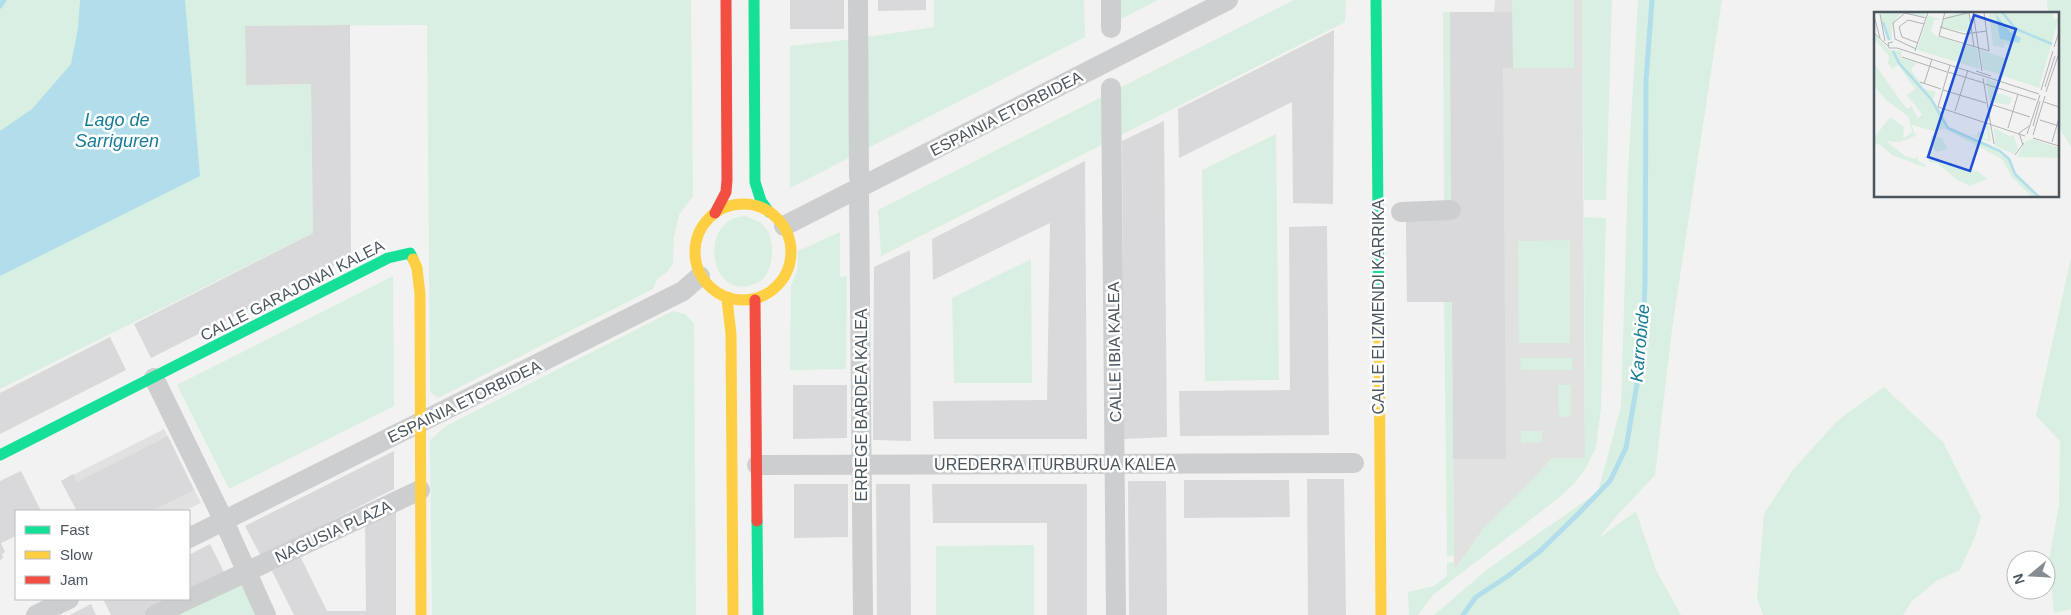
<svg xmlns="http://www.w3.org/2000/svg" width="2071" height="615" font-family="Arial,sans-serif">
  <style>
    .education { fill: #e1e1e2 }
    .green { fill: #d9efe1 }
    .water { fill: #b1deea }
    .lines { fill: none; stroke-linecap: round; stroke-linejoin: round }
    .stream { stroke: #b1deea; stroke-width: 5 }
    .building { fill: #d9d9db }
    .street { stroke: #ccced0; stroke-width: 20 }
    .fast { stroke: #16e098; stroke-width: 11 }
    .slow { stroke: #ffcf43; stroke-width: 11 }
    .jam { stroke: #f24e42; stroke-width: 11 }
    .labels { text-anchor: middle; stroke-width: 5; stroke-linejoin: round; paint-order: stroke }
    .street-label { font-size: 16px; fill: #4a555e; stroke: #fff }
    .water-label { font-size: 18px; font-style: italic; fill: #167c95; stroke: #fff }
    .inset-river { fill: none; stroke: #b1deea; stroke-width: 2.5 }
    .inset-road { fill: none; stroke: #afb3b7; stroke-width: 1 }
    .view { fill: #1d4ed8; fill-opacity: 0.15; stroke: #1d4ed8; stroke-width: 2.5 }
    .inset-edge { fill: none; stroke: #4a555e; stroke-width: 2.5 }
  </style>
  <rect width="100%" height="100%" fill="#f3f2f2"/>
  <g class="education">
    <path d="M1495 0H1582L1585 458 1515 498 1484 528 1454 571 1452 302H1407L1406 219 1451 218 1450 12H1494Z"/>
    <path d="M164 429 201 503 184 511H77L61 481Z"/>
  </g>
  <g class="green">
    <path d="M0 0H691L693 196 679 215 674 237 673 263 667 272 658 278 653 289 438 398 430 392 427 25 245 26 246 85 311 84 313 233 0 389Z"/>
    <path d="M934 0H1084L1085 37 790 188V46L853 39 934 27Z"/>
    <path d="M1117 0H1158L1117 21Z"/>
    <path d="M1294 0H1346L1345 22 881 256 878 210Z"/>
    <path d="M1512 0H1574V68H1513Z"/>
    <path d="M1582 0H1612L1606 200H1584Z"/>
    <path d="M1638 0H1722L1672 329 1655 475 1614 519 1599 538 1636 511 1656 570 1681 615H1434L1489 568 1598 492 1621 406 1628 171Z"/>
    <path d="M2047 0H2071V147L2061 131 2057 111V14H2048Z"/>
    <path d="M1443 12H1450L1451 201H1444Z"/>
    <path d="M1276 134 1279 380 1205 381 1202 170Z"/>
    <path d="M745 216C752 219 761 221 765 227 775 240 774 265 764 278 759 283 753 285 747 286 709 294 699 219 745 216Z"/>
    <path d="M1584 217 1606 218 1601 409 1596 447 1587 466 1575 483 1556 500 1433 595 1418 615H1409L1408 592 1434 586 1447 576V563L1454 562 1455 570 1484 528 1515 498 1552 458H1585Z"/>
    <path d="M840 232V277L847 276 846 369 790 370 791 286 797 270 798 251Z"/>
    <path d="M1570 240V343H1519L1518 241Z"/>
    <path d="M2071 258V609L2054 613 2049 560 2059 505 2060 441 2036 416Z"/>
    <path d="M1031 259 1032 383H954L952 298Z"/>
    <path d="M393 276 394 406 229 489 177 385Z"/>
    <path d="M1444 302H1452L1454 555 1447 557Z"/>
    <path d="M673 311 685 314 694 323 696 615H432L430 440 446 426Z"/>
    <path d="M1520 358H1572V370H1521Z"/>
    <path d="M1558 385H1571V416L1559 417Z"/>
    <path d="M1884 387 1943 442 1981 517 1975 537 1960 570 1938 580 1912 601 1903 615H1763L1757 597 1764 514 1792 471 1837 421Z"/>
    <path d="M1521 431H1542V442L1521 443Z"/>
    <path d="M1034 545V615H936V546Z"/>
    <path d="M246 572 266 615H155Z"/>
  </g>
  <path class="water" d="M80 0H185L200 176 0 276V131L32 109 71 64 78 28Z"/>
  <g class="lines">
    <g class="stream">
      <path d="M0 6 4 0"/>
      <path d="M1463 615 1476 597 1508 576 1540 551 1577 515 1610 481 1626 448 1642 355 1645 283 1646 80 1652 0"/>
    </g>
  </g>
  <g class="building">
    <rect x="790" y="0" width="54" height="29"/>
    <path d="M878 0H926V10L878 11Z"/>
    <path d="M1450 12H1512L1513 68H1503L1506 459H1453L1452 302H1407L1406 219 1451 218Z"/>
    <path d="M350 25 351 257 151 358 134 324 313 233 311 84 246 85 245 26Z"/>
    <path d="M1334 30 1333 204 1293 203 1292 102 1179 158 1178 109Z"/>
    <path d="M1164 121 1167 437 1124 439 1122 141Z"/>
    <path d="M1085 161 1087 439H934L933 401 1047 400 1050 223 933 280 932 239Z"/>
    <path d="M1327 226 1329 435 1180 436 1179 391 1290 390 1289 227Z"/>
    <path d="M910 250 911 441 873 440 874 267Z"/>
    <path d="M110 337 126 370 0 434V393Z"/>
    <path d="M793 385H847V438L793 439Z"/>
    <path d="M168 436 194 490 151 511H77L61 481 73 474 77 482Z"/>
    <path d="M394 451V489L261 556 245 526Z"/>
    <path d="M21 471 41 511H16V536L1 543 5 552 2 554 3 558 0 560V481Z"/>
    <path d="M1307 479H1344L1346 615H1308Z"/>
    <path d="M1184 480H1289L1290 517 1184 518Z"/>
    <path d="M1128 481H1166L1167 615H1129Z"/>
    <path d="M794 484H848V537L794 538Z"/>
    <path d="M876 484H910L911 615H877Z"/>
    <path d="M932 484H1087V615H1047V523H933Z"/>
    <path d="M396 508V615H294L272 571 300 556 327 611H366L365 523Z"/>
    <path d="M210 544 225 574 189 593V555Z"/>
    <path d="M103 599H177L144 615H111Z"/>
    <path d="M91 604 96 615H70Z"/>
  </g>
  <g class="lines">
    <g class="street">
      <path d="M858 0 859 177"/>
      <path d="M1111 0V28"/>
      <path d="M1111 88 1116 615"/>
      <path d="M859 194 863 615"/>
      <path d="M1401 212 1451 210"/>
      <path d="M784 226 1228 0"/>
      <path d="M154 378 224 521 266 615"/>
      <path d="M757 465 1354 463"/>
      <path d="M189 538 683 291 700 276"/>
      <path d="M36 615 69 599"/>
      <path d="M155 615 420 490"/>
    </g>
    <g class="fast">
      <path d="M754 0 755 182 761 201 769 212"/>
      <path d="M1376 0 1379 322"/>
      <path d="M0 455 388 258 410 253 413 259"/>
      <path d="M757 521 758 615"/>
    </g>
    <g class="slow">
      <circle cx="743" cy="252" r="48"/>
      <path d="M413 259 417 268 420 294 421 615"/>
      <path d="M727 299 731 334 733 615"/>
      <path d="M1379 322 1381 615"/>
    </g>
    <g class="jam">
      <path d="M715 213 726 192 727 180 726 0"/>
      <path d="M755 300 757 521"/>
    </g>
  </g>
  <g class="labels">
    <g class="street-label">
      <text transform="translate(1006 113) rotate(-27)" y="6">ESPAINIA ETORBIDEA</text>
      <text transform="translate(292 290) rotate(-27)" y="6">CALLE GARAJONAI KALEA</text>
      <text transform="translate(1378 307) rotate(-90)" y="6">CALLE ELIZMENDI KARRIKA</text>
      <text transform="translate(1114 352) rotate(-91)" y="6">CALLE IBIA KALEA</text>
      <text transform="translate(464 401) rotate(-26)" y="6">ESPAINIA ETORBIDEA</text>
      <text transform="translate(861 405) rotate(-90)" y="6">ERREGE BARDEA KALEA</text>
      <text x="1055" y="470">UREDERRA ITURBURUA KALEA</text>
      <text transform="translate(333 531) rotate(-25)" y="6">NAGUSIA PLAZA</text>
    </g>
    <g class="water-label">
      <text x="117" y="126">Lago de<tspan x="117" dy="21">Sarriguren</tspan></text>
      <text transform="translate(1640 343) rotate(-85)" y="6">Karrobide</text>
    </g>
  </g>
  <g transform="translate(1874 12)">
    <rect width="185" height="185" fill="#f3f2f2"/>
    <path d="M10 0H52L50 5 29 1 24 4 18 14V28L14 29 6 3ZM95 0 98 21 66 15 74 3ZM115 0H176L179 1V8L185 5 165 76 109 57 106 38 131 46 135 33 131 32 130 36 119 33ZM54 3 67 8H60L57 19 62 24 103 37 106 57 43 38ZM0 22 15 38 28 39 27 46 42 51 37 58 51 77 62 80 59 87 54 82 68 101 73 115 115 132 137 147 141 162 166 185H158L138 165 128 147 71 117 60 119 38 113 40 122 44 121 41 124 26 130 12 129 31 144 41 147 43 144 44 149 52 153 50 155 18 143 5 132 0 133V126L16 105 30 115 29 127 38 120 35 105 12 88 0 74V51L32 96H37L36 91 44 106 48 103 38 89 46 83 37 89 33 83 41 77 24 53 18 57 14 51 15 44 0 27ZM112 67 122 70 120 80 138 86 135 93 116 90ZM111 113 115 114 117 130 93 122 102 124 104 119 112 121 110 126 114 127ZM120 116 137 125 139 122 144 137 140 142 121 134ZM58 124 68 126 74 137 62 140 56 130ZM159 127 185 136V146L143 145 152 129ZM55 144 84 156 104 159 113 167 96 174 83 168 63 151 55 150Z" fill="#d9efe1"/>
    <path d="M122 2 136 20 147 26 145 31 126 27Z" fill="#b1deea"/>
    <path class="inset-river" d="M128 0 142 17 178 32M9 10 15 28M19 39 25 51 57 87 74 116 126 139 135 147 141 162 165 185"/>
    <path class="inset-road" d="M71 0 65 24 115 39 110 0M95 0 100 35M99 0 108 59M6 2 11 29M0 4 6 26M69 7 97 0M66 15 90 22 113 19M0 21 14 34M19 30 14 31 15 36H23L165 82M44 31 28 25 25 15 34 8 50 12M180 35 185 20M42 37 21 27 19 11 31 1 52 6M41 39 54 0M28 45 73 60M76 53 64 95 151 124M102 59 117 64M74 60 110 71M109 66 120 132M46 70 67 77M50 72 58 47M111 72 162 88M171 75 181 44M69 78 112 91M167 78 179 39M172 80 185 41M170 90 185 95M116 92 156 105M81 99 94 58M166 108 185 114M159 114 166 89M134 116 144 82M153 122 166 83M159 123 171 84M159 126 185 134M178 130 185 106M149 133 145 121 155 114M141 143 150 131"/>
    <path class="view" d="M100 3 142 17 96 159 54 145Z"/>
    <rect width="185" height="185" class="inset-edge"/>
  </g>
  <rect x="15" y="510" width="175" height="90" fill="#ffffff" stroke="#b7bbbf"/>
  <rect x="25" y="526" width="25" height="8" fill="#16e098" stroke="#b7bbbf"/>
  <text x="60" y="535" font-size="15" fill="#4a555e">Fast</text>
  <rect x="25" y="551" width="25" height="8" fill="#ffcf43" stroke="#b7bbbf"/>
  <text x="60" y="560" font-size="15" fill="#4a555e">Slow</text>
  <rect x="25" y="576" width="25" height="8" fill="#f24e42" stroke="#b7bbbf"/>
  <text x="60" y="585" font-size="15" fill="#4a555e">Jam</text>
  <g transform="translate(2031 575) rotate(252)"><circle r="24" fill="#ffffff" stroke="#b7bbbf"/>
  <path d="M0-4L9 19L0 12L-9 19Z" fill="#858c92"/>
  <text y="-8" font-size="14" font-weight="bold" text-anchor="middle" fill="#4a555e">N</text>
  </g>
</svg>
